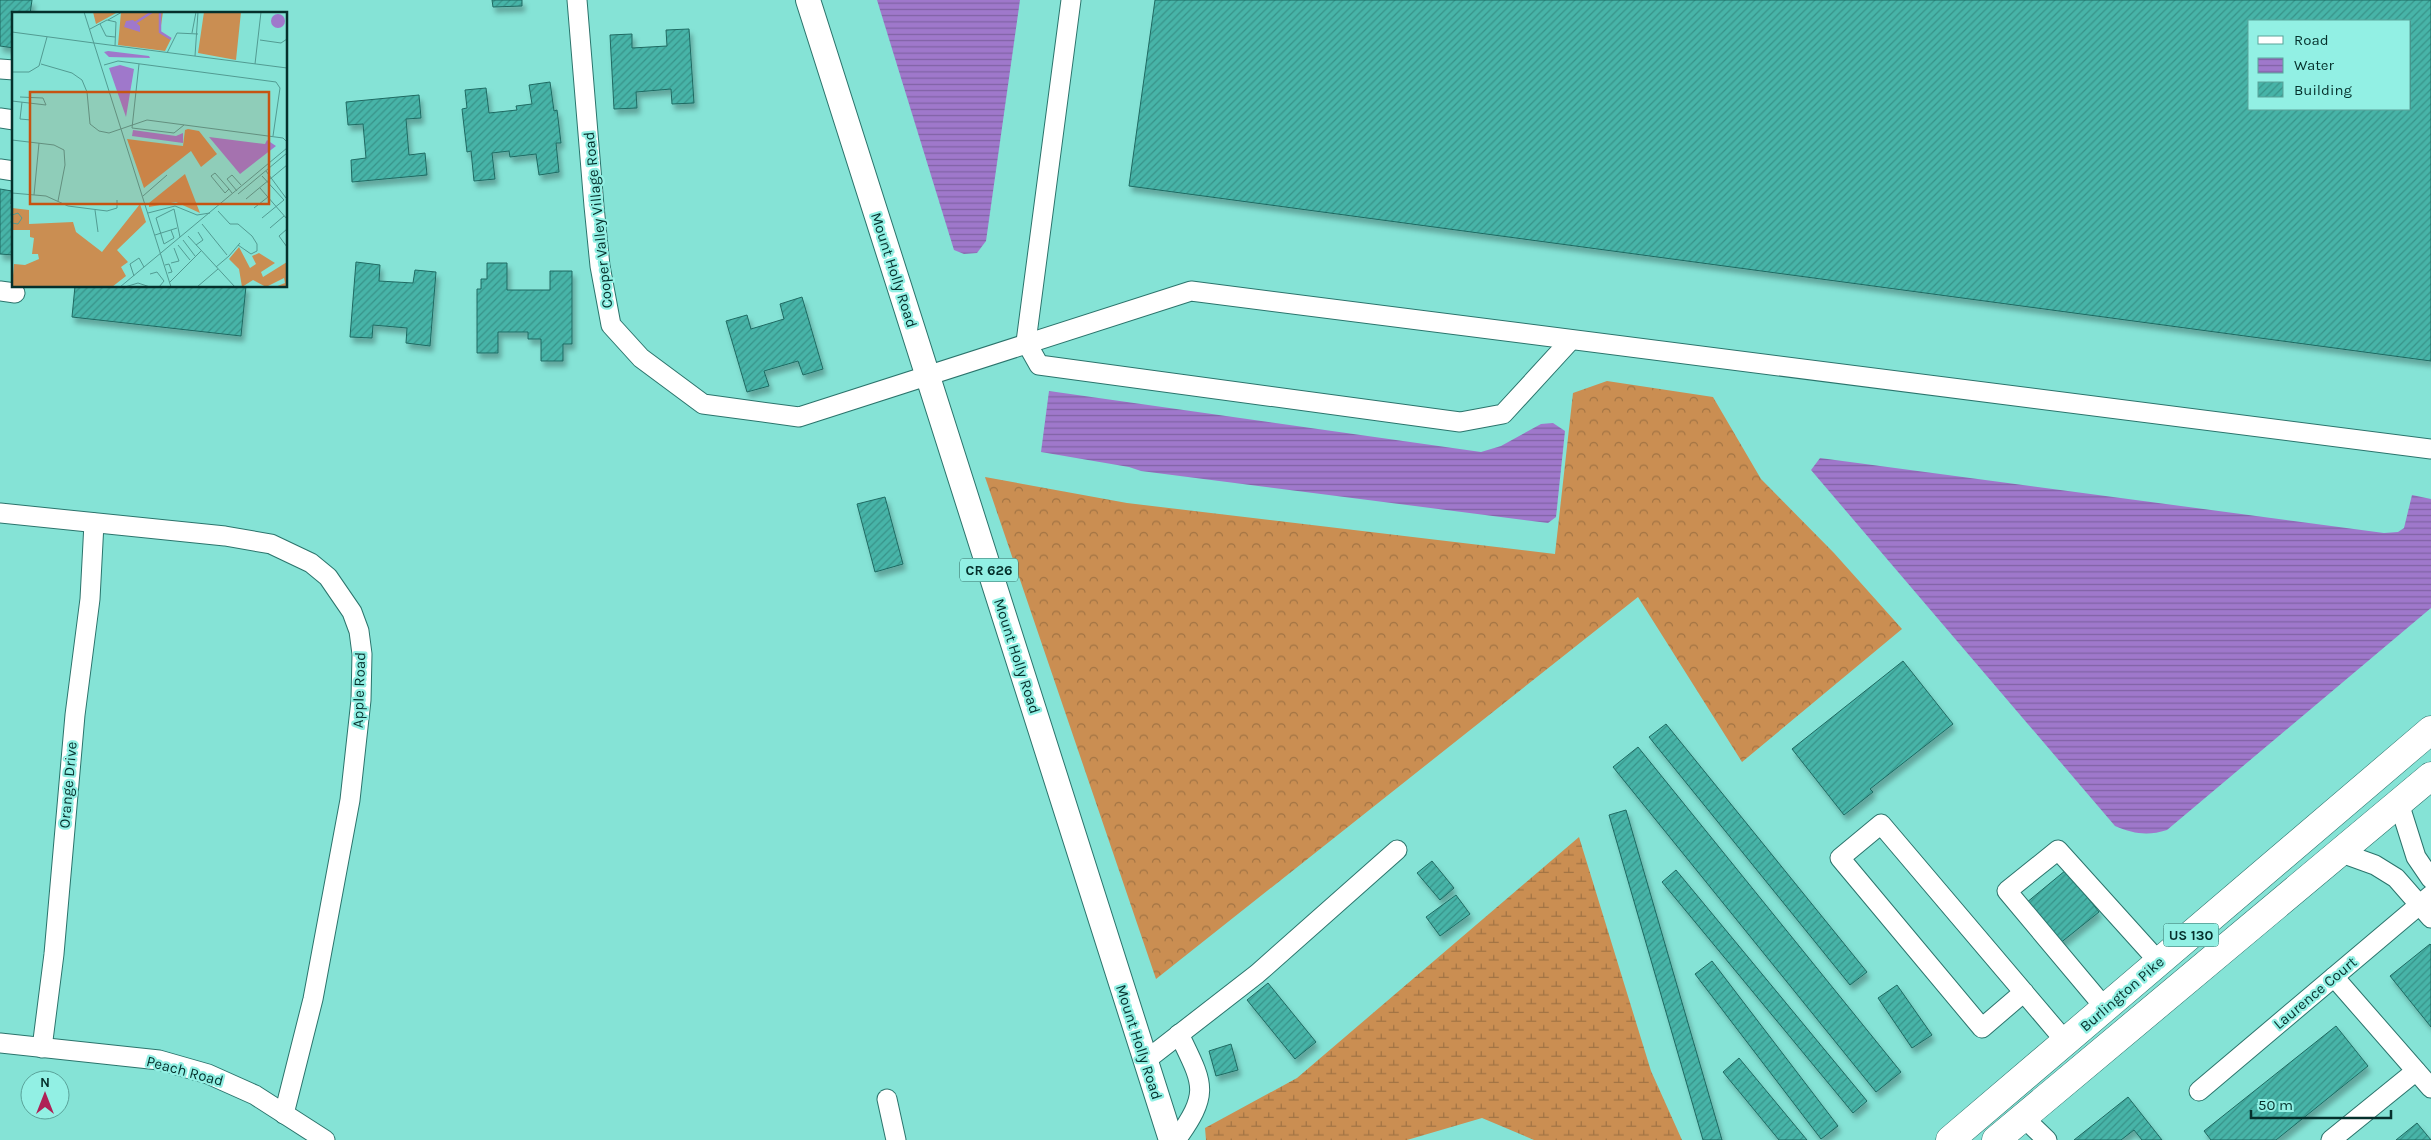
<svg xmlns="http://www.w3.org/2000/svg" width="2431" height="1140" font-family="Karla,sans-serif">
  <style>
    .forest { fill: url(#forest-crowns) }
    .wetland { fill: url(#wetland-marsh) }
    .water { fill: url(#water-rules) }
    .building { fill: url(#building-hatch); stroke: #1f6a62; fill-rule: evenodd; filter: url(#shadow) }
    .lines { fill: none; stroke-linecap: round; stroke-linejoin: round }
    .minor-casing { stroke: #2b746c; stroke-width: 21 }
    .major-casing { stroke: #2b746c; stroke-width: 26 }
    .highway-casing { stroke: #2b746c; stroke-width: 29 }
    .minor { stroke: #fff; stroke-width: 19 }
    .major { stroke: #fff; stroke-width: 24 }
    .highway { stroke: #fff; stroke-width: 28 }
    .labels { text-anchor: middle; stroke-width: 4.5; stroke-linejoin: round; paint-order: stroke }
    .shield { fill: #92f0e4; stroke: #2f6a63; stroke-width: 1 }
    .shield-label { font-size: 14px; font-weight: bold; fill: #05302c }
    .street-label { font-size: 15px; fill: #05302c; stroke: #92f0e4 }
    .inset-river { fill: none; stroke: #9f78cb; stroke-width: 2.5 }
    .inset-road { fill: none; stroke: #529b92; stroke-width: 1 }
    .view { fill: #c65311; fill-opacity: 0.15; stroke: #c65311; stroke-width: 2.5 }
    .inset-edge { fill: none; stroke: #05302c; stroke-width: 2.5 }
  </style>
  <defs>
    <pattern id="forest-crowns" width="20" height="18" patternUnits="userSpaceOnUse" patternTransform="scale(1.25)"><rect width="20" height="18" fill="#ca8e52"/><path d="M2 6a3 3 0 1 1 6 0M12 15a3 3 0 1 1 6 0" fill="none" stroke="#a27444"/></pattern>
    <pattern id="wetland-marsh" width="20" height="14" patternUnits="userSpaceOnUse" patternTransform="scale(1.25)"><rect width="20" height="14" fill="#ca8e52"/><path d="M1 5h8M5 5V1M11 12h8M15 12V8" fill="none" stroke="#a27444"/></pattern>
    <pattern id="water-rules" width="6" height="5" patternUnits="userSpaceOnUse" patternTransform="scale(1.25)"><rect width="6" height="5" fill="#9f78cb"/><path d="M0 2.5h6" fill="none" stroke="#8063a5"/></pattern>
    <pattern id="building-hatch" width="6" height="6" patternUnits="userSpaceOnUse" patternTransform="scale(1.25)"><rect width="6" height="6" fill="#47b4a8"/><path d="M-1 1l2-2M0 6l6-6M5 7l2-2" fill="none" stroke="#399389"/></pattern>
    <filter id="shadow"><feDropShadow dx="3" dy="5.5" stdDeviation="2.5" flood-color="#0004"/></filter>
  </defs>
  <rect width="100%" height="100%" fill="#85e3d6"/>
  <path class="forest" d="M1607 381 1713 397 1761 479 1834 553 1902 629 1742 762 1638 597 1156 979 985 477 1127 503 1555 554 1573 393Z"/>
  <path class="wetland" d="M1579 837 1651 1071 1682 1140H1534L1482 1118 1407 1140H1206L1205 1128 1297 1078Z"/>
  <g class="water">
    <path d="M877 0H1020L986 241 977 253 964 254 954 250Z"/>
    <path d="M1049 391 1481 452 1501 446 1541 424 1553 423 1565 431 1556 517 1548 523 1141 471 1129 467 1041 452Z"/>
    <path d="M1820 458 2384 533 2398 532 2404 528 2412 495 2431 499V608L2167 830C2148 836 2134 834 2115 826L1811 470Z"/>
  </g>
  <g class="building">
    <path d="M0 0H32L30 14H14V48L0 46Z"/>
    <path d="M492 0H522V6L493 7Z"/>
    <path d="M1155 0H2431V361L1129 186ZM2250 21H2410V109H2250Z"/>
    <path d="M689 29 694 103 672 104 671 89 636 92 637 108 614 109 610 35 632 34V48L667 46 666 30Z"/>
    <path d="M550 82 554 111 557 110 561 143H556L559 172 539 175 536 154 510 157 509 151 492 153 495 179 474 181 471 151 467 152 462 109 467 108 465 90 486 88 489 113 517 110 516 106 532 104 529 85Z"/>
    <path d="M419 95 421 118 406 119 409 155 425 153 427 175 352 182 351 160 366 158 363 124 348 125 346 102Z"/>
    <path d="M0 189 12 191 11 204H14V255L0 254Z"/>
    <path d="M356 262 380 265 379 281 413 283 415 270 436 272 430 346 406 343 407 328 373 325 372 338 350 337Z"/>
    <path d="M487 263H507V290H550V271H572V344H563V361H541V339H528V332H498V353H477V289H481V279H487Z"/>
    <path d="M75 286H246L241 336 72 317Z"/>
    <path d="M802 297 823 369 803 375 798 361 764 371 769 386 747 392 726 321 747 315 751 329 784 319 780 304Z"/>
    <path d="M885 497 903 564 875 572 857 504Z"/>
    <path d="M1903 661 1953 724 1870 789 1873 792 1844 815 1792 749Z"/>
    <path d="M1666 724 1867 972 1850 985 1649 737Z"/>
    <path d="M1638 747 1901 1072 1876 1092 1613 767Z"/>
    <path d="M1626 810 1722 1140H1703L1609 815Z"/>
    <path d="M1432 861 1454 888 1440 900 1417 873Z"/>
    <path d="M1676 870 1867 1101 1853 1113 1662 882Z"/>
    <path d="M2066 870 2099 912 2059 944 2026 903Z"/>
    <path d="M1456 895 1470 914 1440 936 1426 917Z"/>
    <path d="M2430 944 2431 945V1027L2390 976Z"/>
    <path d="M1712 961 1838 1126 1821 1139 1695 974Z"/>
    <path d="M1268 983 1316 1042 1295 1059 1247 1000Z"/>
    <path d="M1897 985 1932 1035 1912 1048 1878 998Z"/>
    <path d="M2336 1026 2368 1066 2276 1140H2211L2204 1131Z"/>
    <path d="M1231 1044 1238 1070 1216 1076 1209 1051Z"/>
    <path d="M1739 1058 1807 1140H1779L1723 1072Z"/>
    <path d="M2128 1097 2162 1140H2142L2134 1130 2121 1140H2074Z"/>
    <path d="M2417 1123 2431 1140H2396Z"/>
  </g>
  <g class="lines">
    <g class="minor-casing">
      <g id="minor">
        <path d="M577 0 594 206 600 266 611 325 641 358 703 404 799 417 1191 291 2431 449"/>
        <path d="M1071 0 1026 342 1039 365 1460 422 1503 414 1570 341"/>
        <path d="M0 69 14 70"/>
        <path d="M0 118 14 120"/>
        <path d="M0 169 14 171"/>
        <path d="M0 291 15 293"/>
        <path d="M0 513 225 536 271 544 311 563 328 577 352 612 359 631 362 654 361 700 350 800 313 999 284 1114"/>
        <path d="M2399 803 2416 857 2431 879"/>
        <path d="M2339 852 2375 865 2396 878 2431 918"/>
        <path d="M2334 977 2431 1088"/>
        <path d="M2024 992 1982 1028 1840 858 1881 824 2066 1042"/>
        <path d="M2105 1008 2007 891 2058 850 2159 962"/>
        <path d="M0 1043 159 1060 208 1074 255 1095 325 1140"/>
        <path d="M42 1048 54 954 75 715 90 599 94 523"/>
        <path d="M1145 1061 1257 974 1397 850"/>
        <path d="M2199 1091 2431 895"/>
        <path d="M887 1099 896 1140"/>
        <path d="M2023 1117 2047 1140"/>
        <path d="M1176 1140C1211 1092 1203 1084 1179 1034"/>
        <path d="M2331 1140 2416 1071"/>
      </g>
    </g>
    <g class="major-casing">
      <path id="major" d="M808 0 1171 1140"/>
    </g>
    <g class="highway-casing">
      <g id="highway">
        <path d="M1950 1140 2431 730"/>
        <path d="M1996 1140 2431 776"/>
      </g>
    </g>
    <use href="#minor" class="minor"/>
    <use href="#major" class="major"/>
    <use href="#highway" class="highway"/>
  </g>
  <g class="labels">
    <g class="shield">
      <rect x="960" y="558.5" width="58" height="23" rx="4"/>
      <rect x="2163.5" y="923.5" width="55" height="23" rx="4"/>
    </g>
    <g class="shield-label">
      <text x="989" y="575">CR 626</text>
      <text x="2191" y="940">US 130</text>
    </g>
    <g class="street-label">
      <text transform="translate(598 220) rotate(-96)" y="5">Cooper Valley Village Road</text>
      <text transform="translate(894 270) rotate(72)" y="5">Mount Holly Road</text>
      <text transform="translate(1017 656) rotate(72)" y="5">Mount Holly Road</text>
      <text transform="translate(359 690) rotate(-88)" y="5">Apple Road</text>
      <text transform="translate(68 785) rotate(-85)" y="5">Orange Drive</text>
      <text transform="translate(2315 993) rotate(-40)" y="5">Laurence Court</text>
      <text transform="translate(2122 994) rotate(-41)" y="5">Burlington Pike</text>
      <text transform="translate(1139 1042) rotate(72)" y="5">Mount Holly Road</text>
      <text transform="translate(185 1071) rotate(15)" y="5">Peach Road</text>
    </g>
  </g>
  <g transform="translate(12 12)">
    <rect width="275" height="275" fill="#85e3d6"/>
    <path d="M81 0H106L84 12ZM176 117 187 119 205 142 189 155 179 139 132 176 115 127 171 134 173 118ZM128 192 134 210 105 238 116 250 109 255 114 264 100 275H0L2 252 13 253 27 247 26 242H20L22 226 18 225V218H0V196L17 198V212L61 210 64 220 90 240Z" fill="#ca8e52"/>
    <path d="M173 162 188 201 164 190 137 195V191ZM227 235 238 256 244 252 240 244 247 241 263 251 249 260 251 265 275 250V275H263L273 271 272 266 254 275 241 268 230 275 227 257 217 247Z" fill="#ca8e52"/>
    <path d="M109 0H151L148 20 159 27 153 39 106 33ZM192 0H229L224 48 186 41Z" fill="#ca8e52"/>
    <path d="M259 9a7 7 0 1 1 14 0a7 7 0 1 1-14 0ZM121 8 128 14V20L112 15 114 9ZM96 39 137 44 138 46 97 45 92 40ZM108 53 122 57 114 105 97 56ZM121 118 164 124 171 121V131L120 124ZM197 125 253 132 255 128 264 134 228 162Z" fill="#9f78cb"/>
    <path class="inset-river" d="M148 0V20L159 27M123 11 140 0"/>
    <path class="inset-road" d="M72 0 159 275M96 8 110 0M88 12 94 24 103 25M78 17 95 8 104 10 103 34M0 20 82 31M180 21 184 0M248 28 269 31 275 27M82 31 275 56M155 41 165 21 186 22M183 44 186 0M29 52 60 61 70 68 75 80 78 112 87 119 97 121 135 108 271 126 275 130M127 52 120 116 162 121 172 113M243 52 249 0M92 53 106 49 264 70 268 76 261 124M0 60H17L27 54 35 25M0 89 34 93 31 86 8 85M10 90 8 107 19 108M0 128 42 133 52 138 53 153 46 189M254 159 274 186M250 164 272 188M248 176 275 207M217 177 213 181 199 164 203 161 217 177 220 181M225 179 215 167 220 163 229 173M0 181 34 184 56 194 95 199 105 196V188M226 182 275 141M22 183 27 131M131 184 155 163M234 187 275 153M242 196 256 185M83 198 86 220M206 199 218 212H226L240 224 245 232V239L239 242 226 233M136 201 163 194 185 203 198 201M0 203 6 201 10 206 6 212 0 211M250 206 272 188M190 212 215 243M258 216 272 204M275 217 267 224 275 235M159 218 162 226 152 232 144 206 162 197 168 225M143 223 165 216M176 224 223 275M171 228 183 244M166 233 178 248M184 233 191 228 186 220M217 244 228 231M159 251 167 249 162 236M153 253 157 252 160 260 156 261M204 255 217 244M138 262 145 260 152 269 147 275M122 264 118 252 127 246 132 255M158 270 189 239M108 275 275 136M113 275 126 271 138 275M185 275 206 257"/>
    <path class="view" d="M18 80H257V192H18Z"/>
    <rect width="275" height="275" class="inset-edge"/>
  </g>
  <rect x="2248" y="20" width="162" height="90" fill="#92f0e4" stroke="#5aa39a"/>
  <rect x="2258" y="36" width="25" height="8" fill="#ffffff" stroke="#5aa39a"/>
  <text x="2294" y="45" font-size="15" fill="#05302c">Road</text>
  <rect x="2258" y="58" width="25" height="15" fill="url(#water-rules)" stroke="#5aa39a"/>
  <text x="2294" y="70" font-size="15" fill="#05302c">Water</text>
  <rect x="2258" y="82" width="25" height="15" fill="url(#building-hatch)" stroke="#5aa39a"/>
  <text x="2294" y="95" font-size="15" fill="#05302c">Building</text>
  <g transform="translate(45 1095)"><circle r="24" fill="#92f0e4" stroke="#5aa39a"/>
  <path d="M0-4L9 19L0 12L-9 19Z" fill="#af2056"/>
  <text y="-8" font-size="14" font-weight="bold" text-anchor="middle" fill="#05302c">N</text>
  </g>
  <path d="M2251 1110v8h140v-8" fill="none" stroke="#05302c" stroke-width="2.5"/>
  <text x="2258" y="1110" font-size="15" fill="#05302c" stroke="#92f0e4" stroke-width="4" paint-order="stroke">50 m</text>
</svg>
